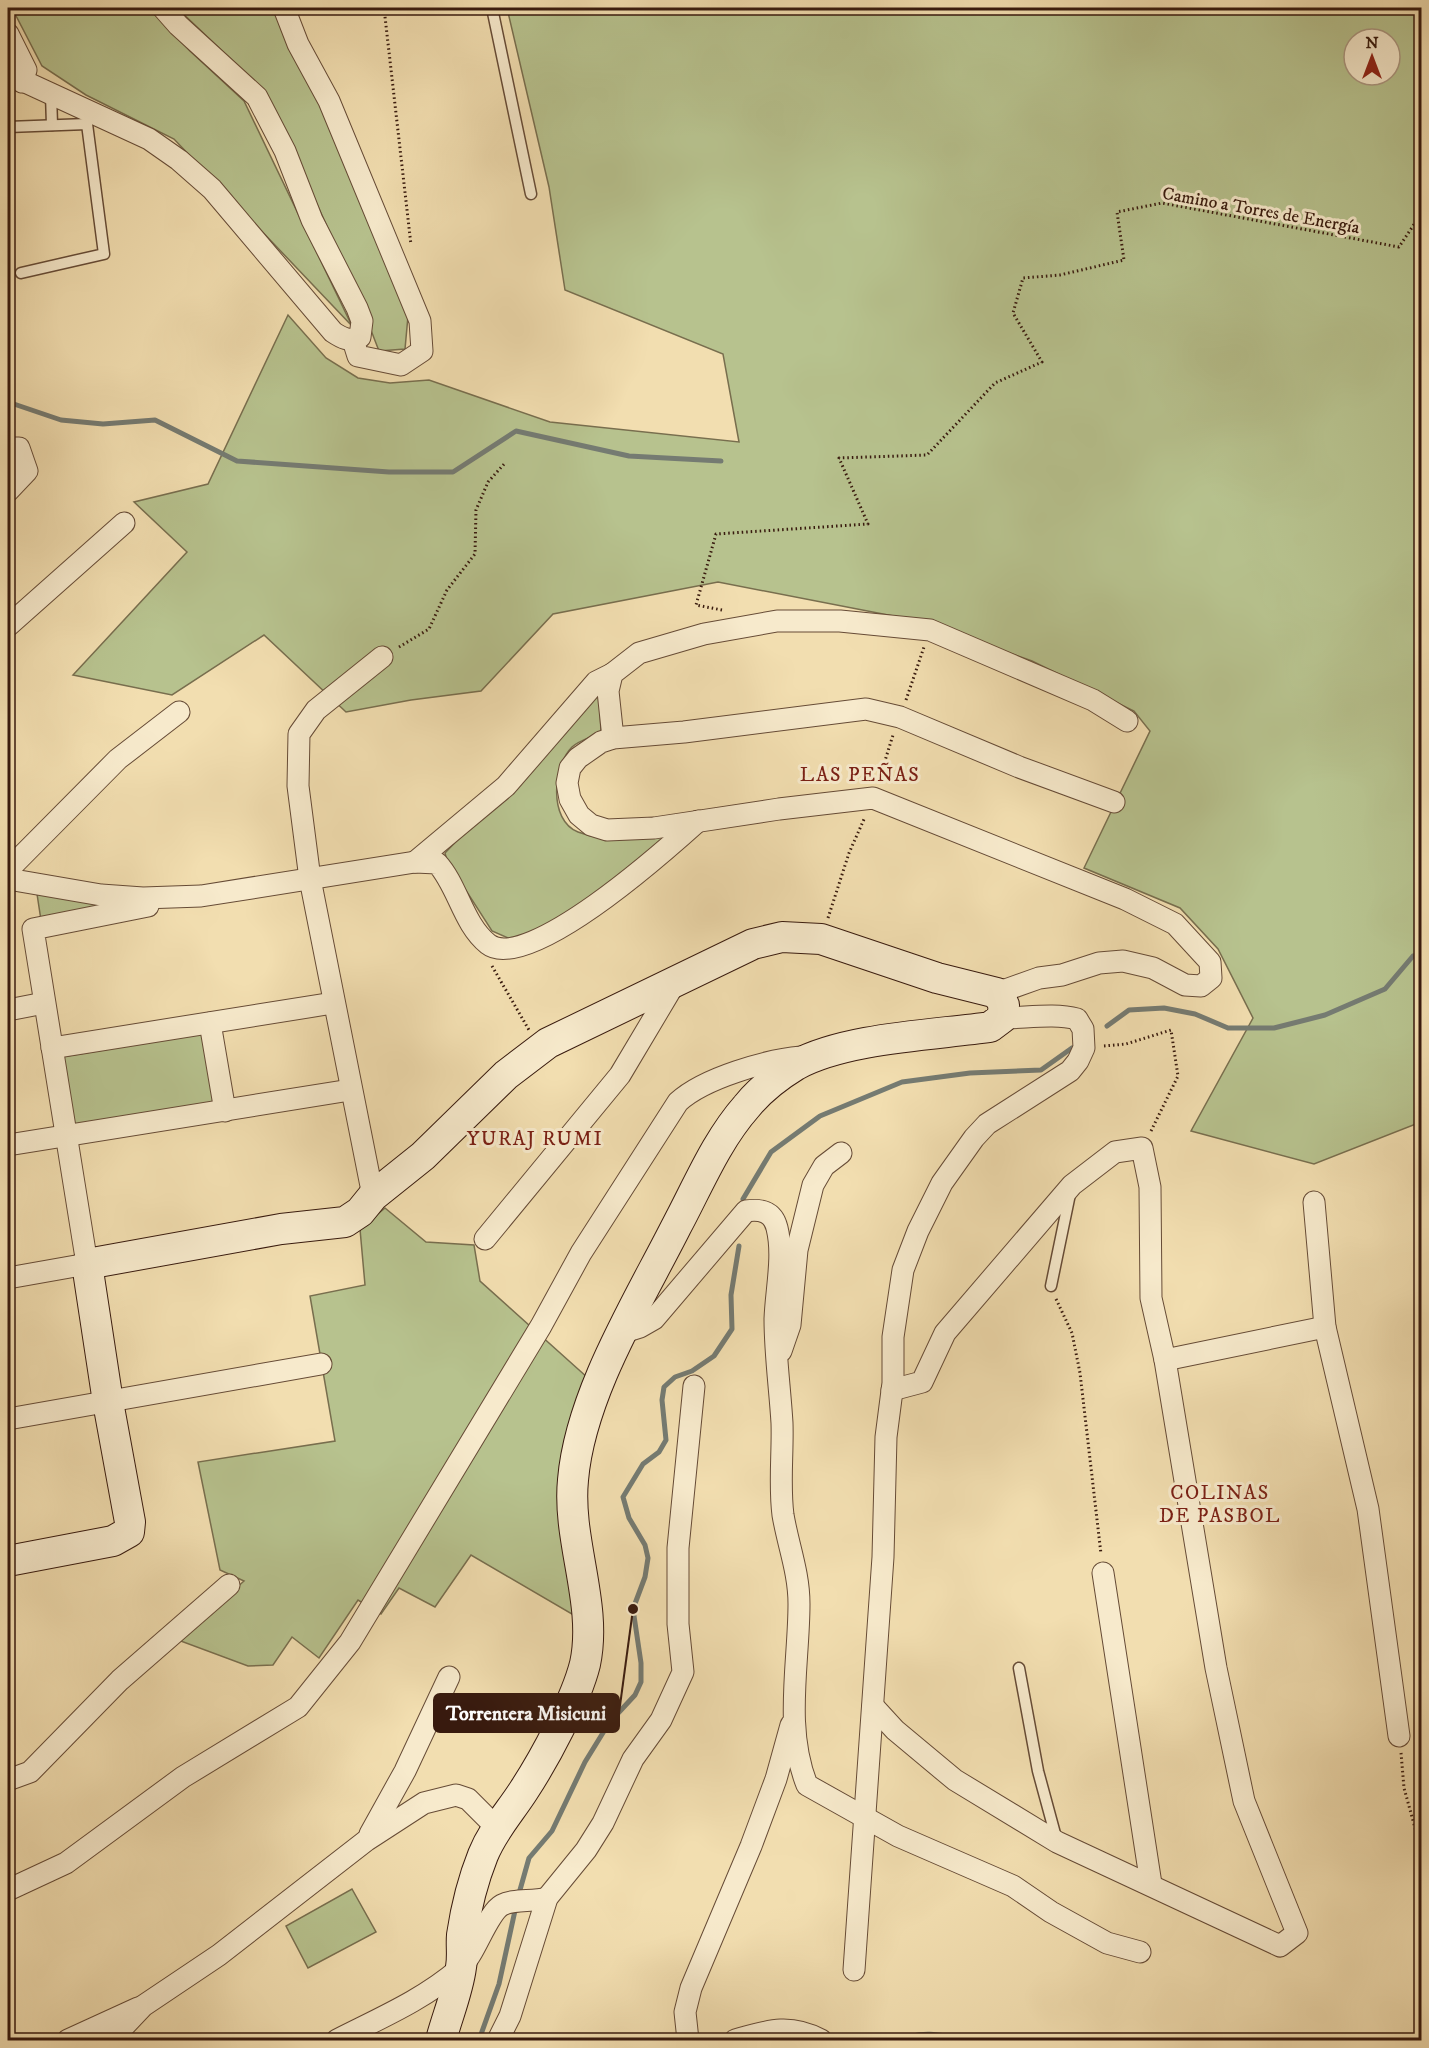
<svg xmlns="http://www.w3.org/2000/svg" width="1429" height="2048" font-family="'IM FELL DW Pica',serif">
  <style>
    .green { fill: #b7c28e; stroke: #786e4e; stroke-width: 1.5; fill-rule: evenodd }
    .lines { fill: none; stroke-linecap: round; stroke-linejoin: round }
    .stream { stroke: #757b72; stroke-width: 5 }
    .lane-casing { stroke: #664b36; stroke-width: 13 }
    .street-casing { stroke: #664b36; stroke-width: 23 }
    .secondary-casing { stroke: #381a0e; stroke-width: 32 }
    .path { stroke: #381a0e; stroke-width: 3; stroke-dasharray: 1.5 3; stroke-linecap: butt }
    .lane { stroke: #f7eacc; stroke-width: 10 }
    .street { stroke: #f7eacc; stroke-width: 21 }
    .secondary { stroke: #f7eacc; stroke-width: 30 }
    .labels { text-anchor: middle; stroke-width: 6; stroke-linejoin: round; paint-order: stroke }
    .street-label { font-size: 18px; fill: #381a0e; stroke: #f7eacc }
    .neighbourhood-label { font-size: 20px; letter-spacing: 1.5px; fill: #7a1f14; stroke: #f7eacc }
    .leader { fill: none; stroke: #381a0e; stroke-width: 2 }
    .callout-dot { fill: #381a0e; stroke: #f7eacc; stroke-width: 2 }
    .callout { fill: #381a0e; stroke: #381a0e; stroke-width: 2 }
    .callout-label { font-size: 20px; text-anchor: middle; font-weight: bold; fill: #fff }
  </style>
  <rect width="100%" height="100%" fill="#f2deb0"/>
  <filter id="stains"><feTurbulence type="fractalNoise" baseFrequency=".00333" numOctaves="4"/><feColorMatrix values="0 0 0 0 .2 0 0 0 0 .09 0 0 0 0 .02 0 0 0 .5 -.17"/></filter>
  <radialGradient id="worn" r=".72"><stop offset=".6" stop-color="#630" stop-opacity="0"/><stop offset="1" stop-color="#630" stop-opacity=".3"/></radialGradient>
  <g class="green">
    <path d="M12 8H150L190 51 244 101 352 326 174 139 86 95 42 66Z"/>
    <path d="M177 8H276L328 117 408 316 405 349 379 351 352 281 273 108 237 65Z"/>
    <path d="M507 8H1421V1122L1314 1164 1191 1131 1253 1018 1218 949 1180 908 1084 868 1150 731 1134 711 1032 661 919 621 718 582 553 614 481 691 411 700 346 712 264 635 172 695 73 675 187 552 134 502 208 484 288 315 326 358 358 378 390 383 429 380 550 422 739 442 723 354 565 290 549 187ZM1354 39H1390V75H1354Z"/>
    <path d="M599 692 601 732C593 737 579 740 572 747 553 766 548 820 578 832 610 844 641 837 674 833L627 876 529 935 508 938 492 931 447 861 445 853Z"/>
    <path d="M37 894 119 905 41 920Z"/>
    <path d="M206 1033 218 1104 73 1128 61 1057Z"/>
    <path d="M385 1208 426 1242 474 1245 480 1281 588 1378 577 1617 471 1555 435 1607 399 1588 381 1614 358 1600 319 1658 292 1637 273 1665 248 1666 178 1640 244 1581 220 1570 198 1462 335 1441 310 1296 365 1285 360 1229Z"/>
    <path d="M352 1889 376 1932 308 1968 286 1926Z"/>
  </g>
  <g class="lines">
    <g class="stream">
      <path d="M8 402 61 420 103 424 155 420 237 461 389 472H453L516 431 629 456 721 461"/>
      <path d="M1107 1026 1129 1010 1164 1008 1195 1014 1228 1028H1274L1325 1015 1385 989 1413 956 1422 955"/>
      <path d="M743 1199 771 1152 820 1116 902 1082 970 1073 1041 1070 1072 1048"/>
      <path d="M518 1897 529 1858 552 1831 585 1762 609 1723 635 1695 641 1682V1663L633 1609 645 1577 648 1558 645 1545 629 1518 623 1497 643 1464 659 1452 666 1440 662 1400 664 1387 675 1377 692 1371 714 1356 732 1329 731 1295 739 1246"/>
      <path d="M479 2040 499 1984 516 1906"/>
      <path d="M900 2040C924 2030 941 2035 966 2040"/>
      <path d="M1108 2040H1141"/>
    </g>
    <g class="lane-casing">
      <g id="lane">
        <path d="M492 8 531 194"/>
        <path d="M51 94 52 125"/>
        <path d="M8 127 87 124 104 254 21 273"/>
        <path d="M1051 1286 1070 1194"/>
        <path d="M1019 1668 1038 1771 1057 1841"/>
      </g>
    </g>
    <g class="street-casing">
      <g id="street">
        <path d="M284 8 298 44 329 101 420 321 422 351 401 365 358 356 353 340"/>
        <path d="M8 34 26 70 22 82"/>
        <path d="M8 74 149 139 179 160 212 189 333 332C342 338 349 342 360 337L362 321 357 308 312 220 285 151 257 97 178 25 163 8"/>
        <path d="M8 448H19L27 471 8 491"/>
        <path d="M8 626 124 523"/>
        <path d="M613 738 608 691 612 674 639 653 704 634 777 621H840L930 630 1093 700 1127 721"/>
        <path d="M415 862 506 786 596 682 612 674"/>
        <path d="M8 870 118 759 179 712"/>
        <path d="M8 879 101 895 143 898 201 896 415 862 437 863C458 886 463 924 488 944 527 975 668 848 698 821"/>
        <path d="M997 993 1039 978 1062 975 1099 963 1123 961 1153 968 1185 985 1201 986 1211 978 1210 962 1175 924 1125 899 873 798 779 809 654 828 607 830 591 825 579 815 570 799 567 783 570 768 578 758 601 742 613 738 684 732 866 709 900 717 1019 767 1114 802"/>
        <path d="M8 1010 44 1003"/>
        <path d="M210 1023 225 1111"/>
        <path d="M52 1048 333 1003"/>
        <path d="M8 1145 350 1090"/>
        <path d="M373 1196 310 879 298 786 299 734 316 710 382 657"/>
        <path d="M1314 1202 1325 1327 1368 1509 1399 1736"/>
        <path d="M485 1239 620 1075 676 981"/>
        <path d="M8 1278 87 1264 33 929 148 906"/>
        <path d="M621 1333 640 1327 654 1319 746 1211C760 1209 773 1211 777 1228 784 1256 776 1290 775 1319 775 1354 780 1389 782 1423 783 1453 779 1485 783 1515 788 1545 799 1572 799 1604 799 1663 784 1728 807 1785L898 1836 1013 1886 1051 1912 1107 1943 1140 1952"/>
        <path d="M781 1351 790 1325 797 1250 813 1185 824 1166 841 1153"/>
        <path d="M1165 1360 1325 1327"/>
        <path d="M8 1419 321 1364"/>
        <path d="M1103 1573 1151 1884"/>
        <path d="M873 1706 895 1730 955 1780 1057 1842 1280 1946 1297 1933 1244 1801 1216 1668 1165 1360 1151 1298 1150 1187 1142 1148 1115 1152 1072 1185 945 1333 922 1382 892 1390"/>
        <path d="M8 1780 30 1772 120 1680 229 1585"/>
        <path d="M370 1834 405 1771 449 1677"/>
        <path d="M8 1890 66 1863 183 1777 298 1707 350 1642 541 1326 581 1253 678 1102C704 1078 767 1060 801 1057"/>
        <path d="M854 1970 883 1557 886 1437 893 1383V1337L903 1270 918 1231 942 1183 974 1138 987 1124 1070 1071 1078 1061 1084 1048 1083 1029 1077 1019C1055 1013 1026 1018 1002 1018"/>
        <path d="M68 2040 138 2008"/>
        <path d="M111 2040 143 2006 219 1955 367 1840 424 1803 456 1795 468 1799 496 1827"/>
        <path d="M337 2040C378 2019 423 2000 459 1969 475 1956 487 1913 502 1905 513 1899 533 1902 547 1898"/>
        <path d="M498 2040 510 2016 547 1898 586 1850 603 1823 633 1759 661 1720 683 1672 678 1624V1548L694 1386"/>
        <path d="M688 2040 685 2012 691 1988 751 1846 776 1779 791 1725"/>
        <path d="M735 2040C767 2031 789 2023 821 2040"/>
      </g>
    </g>
    <g class="secondary-casing">
      <path id="secondary" d="M8 1561 113 1541 129 1532 130 1522 108 1402 87 1264 281 1229 345 1222 360 1212 373 1196 423 1156 506 1075 548 1043 753 944 782 937 821 939 937 978 997 993 1004 1005 1002 1018 990 1027C933 1035 845 1038 796 1065 778 1076 760 1090 747 1106 716 1141 698 1186 676 1227 638 1302 580 1395 573 1480 567 1541 598 1604 585 1664 576 1700 545 1758 524 1790 510 1812 493 1830 483 1855 473 1880 466 1908 462 1935 461 1945 463 1956 461 1967 458 1991 447 2017 441 2040"/>
    </g>
    <g class="path">
      <path d="M384 8 411 245"/>
      <path d="M722 610 696 605 716 534 868 524 839 458 927 455 995 383 1042 362 1013 313 1023 278 1060 275 1124 260 1117 212 1162 203 1399 247 1419 217 1422 218"/>
      <path d="M399 647 429 629 447 590 475 554 476 510 488 482 505 463"/>
      <path d="M906 700 924 647"/>
      <path d="M879 780 893 735"/>
      <path d="M828 918 849 853 865 817"/>
      <path d="M492 966 529 1030"/>
      <path d="M1104 1046 1126 1044 1171 1030 1178 1076 1150 1133"/>
      <path d="M1056 1299 1072 1333 1080 1373 1101 1554"/>
      <path d="M1401 1753 1404 1788 1422 1853"/>
    </g>
    <use href="#lane" class="lane"/>
    <use href="#street" class="street"/>
    <use href="#secondary" class="secondary"/>
  </g>
  <g class="labels">
    <g class="street-label">
      <text transform="translate(1261 210) rotate(10)" y="6">Camino a Torres de Energía</text>
    </g>
    <g class="neighbourhood-label">
      <text x="860" y="781">LAS PEÑAS</text>
      <text x="535" y="1145">YURAJ RUMI</text>
      <text x="1220" y="1499">COLINAS<tspan x="1220" dy="23">DE PASBOL</tspan></text>
    </g>
  </g>
  <path class="leader" d="M633 1609L619 1713"/>
  <circle class="callout-dot" cx="633" cy="1609" r="6"/>
  <rect class="callout" x="434" y="1694" width="185" height="38" rx="6"/>
  <g class="callout-label">
    <text x="526" y="1720">Torrentera Misicuni</text>
  </g>
  <rect width="1429" height="2048" fill="none" stroke="#f2deb0" stroke-width="30"/>
  <rect x="9" y="9" width="1411" height="2030" fill="none" stroke="#381a0e" stroke-width="3"/>
  <rect x="15" y="15" width="1399" height="2018" fill="none" stroke="#381a0e" stroke-width="1.5"/>
  <g transform="translate(1372 57)"><circle r="28" fill="#f7eacc" stroke="#ab9780" stroke-width="1.5"/>
  <path d="M0-4.5L10 22L0 15L-10 22Z" fill="#8f2418"/>
  <text y="-9" font-size="16" font-weight="bold" text-anchor="middle" fill="#381a0e">N</text>
  </g>
  <rect width="100%" height="100%" filter="url(#stains)"/>
  <rect width="100%" height="100%" fill="url(#worn)"/>
</svg>
